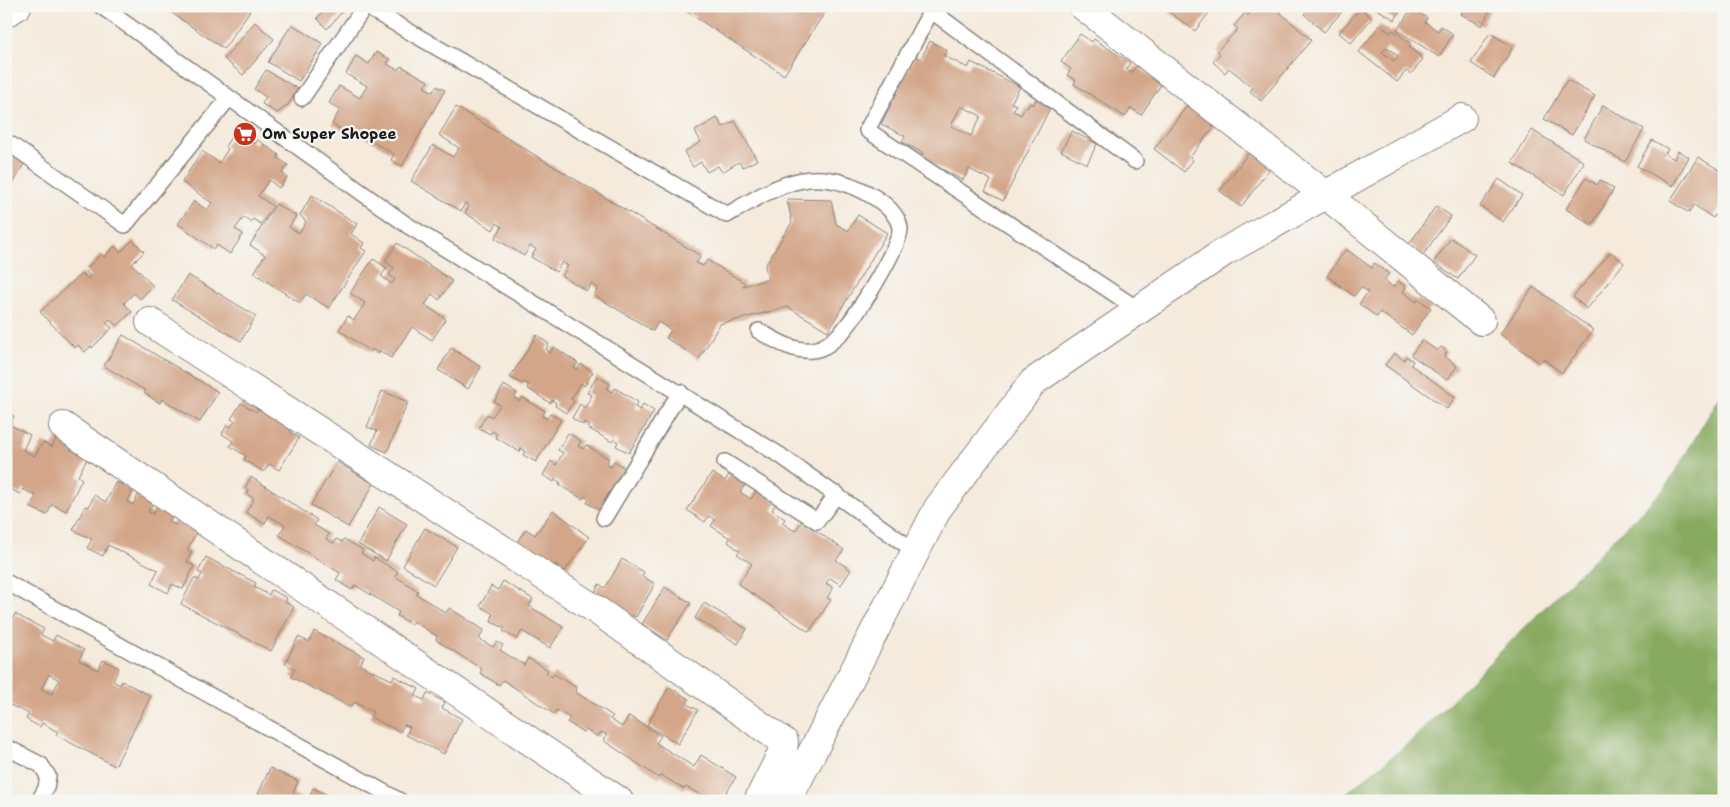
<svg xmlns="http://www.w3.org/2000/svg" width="1730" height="807" font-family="'Shantell Sans',sans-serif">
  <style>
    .forest { fill: #87aa5f; stroke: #52633e }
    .building { fill: #d3a689; fill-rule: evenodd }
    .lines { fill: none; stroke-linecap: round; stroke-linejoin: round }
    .lane-casing { stroke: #88837c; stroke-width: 18 }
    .street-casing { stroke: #88837c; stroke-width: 30 }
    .lane { stroke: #fff; stroke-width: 15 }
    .street { stroke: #fff; stroke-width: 28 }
    .labels { text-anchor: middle; stroke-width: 4.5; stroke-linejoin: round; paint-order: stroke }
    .poi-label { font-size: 15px; font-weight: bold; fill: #1c1c1c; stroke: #f6f6f2; text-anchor: start }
  </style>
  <rect width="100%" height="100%" fill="#f6f6f2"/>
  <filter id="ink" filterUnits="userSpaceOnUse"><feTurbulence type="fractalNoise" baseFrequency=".02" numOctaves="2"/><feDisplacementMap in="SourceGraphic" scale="10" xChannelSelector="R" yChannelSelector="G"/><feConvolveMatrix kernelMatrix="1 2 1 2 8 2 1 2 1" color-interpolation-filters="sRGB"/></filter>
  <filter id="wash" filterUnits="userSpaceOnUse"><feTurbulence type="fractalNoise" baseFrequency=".0096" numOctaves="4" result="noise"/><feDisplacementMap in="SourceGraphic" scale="20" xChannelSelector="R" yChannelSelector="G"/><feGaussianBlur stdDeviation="1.12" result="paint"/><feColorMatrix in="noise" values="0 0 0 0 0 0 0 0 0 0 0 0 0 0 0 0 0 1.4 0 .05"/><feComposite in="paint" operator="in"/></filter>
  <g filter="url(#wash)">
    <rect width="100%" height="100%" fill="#f5eadb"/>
    <path class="forest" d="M1724 390V801H1337L1408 744 1666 487Z"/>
    <g id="blocks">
      <g class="building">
        <path d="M162 6H253L224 49Z"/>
        <path d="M328 6H347L327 29 317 18Z"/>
        <path d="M678 6H829L784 75Z"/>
        <path d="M1161 6H1214L1195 31Z"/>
        <path d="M1252 6H1273L1311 40 1261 101 1250 91 1253 88 1229 68 1225 73 1213 62 1220 54 1217 51 1238 29 1234 26 1245 13 1248 15 1254 8Z"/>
        <path d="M1311 6H1347L1324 32 1304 14Z"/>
        <path d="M1372 6H1403L1395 20Z"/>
        <path d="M1465 6H1492L1482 26 1461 14Z"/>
        <path d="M1360 8 1372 18 1351 43 1339 33Z"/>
        <path d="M1412 8 1427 18 1425 22 1438 31 1441 26 1453 34 1439 57 1397 30Z"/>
        <path d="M255 22 274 39 243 75 224 59Z"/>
        <path d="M292 24 323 44 299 81 268 62Z"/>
        <path d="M1380 25 1391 33 1393 30 1411 44 1409 47 1423 59 1411 74 1406 71 1397 82 1359 52ZM1387 47 1398 56 1394 61 1382 52Z"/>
        <path d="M1490 33 1513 47 1494 78 1471 63Z"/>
        <path d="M1080 34 1092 42 1094 39 1130 63 1126 69 1132 72 1136 66 1162 83 1141 115 1131 108 1125 117 1074 84 1076 80 1067 75 1071 69 1061 62Z"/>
        <path d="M930 41 947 50 944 56 968 68 971 62 1020 87 1011 103 1016 105 1013 111 1021 115 1025 107 1027 108 1030 103 1033 105 1038 96 1052 104 1003 201 985 191 991 180 969 169 963 180 920 158 923 153 902 142 905 136 881 124 915 56 921 59ZM961 106 981 116 971 136 951 126Z"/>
        <path d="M376 52 390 59 387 64 398 70 401 66 428 81 424 87 433 92 436 86 445 90 402 166 391 160 394 154 348 128 345 132 332 124 340 110 329 103 339 86 360 98 367 86 346 74 356 56 369 64Z"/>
        <path d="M266 70 298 89 288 105 277 113 262 104 266 97 254 89Z"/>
        <path d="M1567 80 1595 96 1572 135 1544 119Z"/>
        <path d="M1189 103 1216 124 1190 157 1193 160 1184 172 1154 149Z"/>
        <path d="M1603 105 1644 129 1625 162 1584 139Z"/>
        <path d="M456 107 701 256 696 263 703 266 707 260 745 283 743 286 768 279 765 266 792 222 787 199 831 200 836 224 848 231 858 215 887 233 828 331 788 307 720 324 699 359 666 338 671 330 658 322 653 331 594 295 598 288 591 284 587 291 562 276 568 266 562 262 556 272 531 257 536 249 530 246 524 256 495 238 502 227 497 223 493 230 465 213 469 206 465 203 461 211 411 181 433 145 453 157 459 148 439 135Z"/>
        <path d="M717 118 723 127 735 121 757 160 743 167 739 162 722 172 718 166 707 172 701 162 693 167 684 152 701 142 695 131Z"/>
        <path d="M238 127 246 132 243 136 255 144 258 140 279 155 278 158 288 165 282 173 287 177 279 188 269 180 258 196 273 206 261 224 253 219 251 222 244 217 235 229 243 234 230 254 217 245 214 249 178 224 194 201 207 210 212 203 182 182 202 151 219 163 228 149 225 146Z"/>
        <path d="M1532 130 1584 162 1564 195 1512 163Z"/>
        <path d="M1072 131 1097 144 1087 164 1061 151Z"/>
        <path d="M1652 140 1668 149 1665 154 1674 159 1678 151 1689 157 1673 186 1637 166Z"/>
        <path d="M6 146 26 160 6 196Z"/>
        <path d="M1253 147 1274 163 1241 207 1220 191Z"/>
        <path d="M1698 157 1724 173V201L1713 218 1694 205 1689 213 1670 201Z"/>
        <path d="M1586 178 1597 185 1600 180 1614 189 1592 225 1566 209Z"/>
        <path d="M1499 179 1522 195 1503 222 1480 206Z"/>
        <path d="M312 195 357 224 351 234 364 243 361 248 366 251 329 308 306 294 300 303 254 273 265 255 250 245 276 204 296 216 289 227 299 233 306 222 300 215Z"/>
        <path d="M1436 206 1451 216 1423 255 1409 244Z"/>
        <path d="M1451 238 1475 255 1458 279 1434 262Z"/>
        <path d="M133 240 144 252 132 264 153 286 140 299 134 293 124 303 132 312 117 326 110 319 106 323 112 328 92 348 91 346 85 352 78 345 75 348 40 312 82 273 88 279 90 276 85 270 101 254 104 257 115 246 120 252Z"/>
        <path d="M397 243 452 281 439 300 432 294 425 305 446 319 432 340 412 327 391 358 380 351 378 354 372 349 371 352 339 330 348 316 354 320 365 303 350 293 373 259 387 268 381 276 392 284 395 279 389 275 394 268 385 261Z"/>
        <path d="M1346 249 1372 268 1374 263 1389 274 1384 280 1393 287 1398 281 1406 287 1403 292 1417 302 1418 299 1431 308 1412 335 1380 312 1377 317 1359 304 1368 292 1361 287 1354 296 1327 276Z"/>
        <path d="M1611 252 1624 263 1587 309 1573 297Z"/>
        <path d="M188 275 256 316 241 341 172 300Z"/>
        <path d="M1533 287 1593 330 1562 373 1543 359 1540 363 1500 334Z"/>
        <path d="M123 335 218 392 200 422 162 399 160 403 144 393 146 391 104 366Z"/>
        <path d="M537 335 549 344 546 349 550 353 554 347 578 363 574 368 577 370 581 364 593 372 584 386 581 383 571 399 574 401 566 413 555 406 556 403 552 400 550 403 527 388 529 385 524 382 522 384 510 377Z"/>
        <path d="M1422 340 1437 351 1441 347 1447 352 1444 356 1457 366 1447 380 1411 355Z"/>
        <path d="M451 348 481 367 468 389 438 370Z"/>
        <path d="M1394 353 1404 360 1406 356 1413 361 1411 365 1455 397 1447 409 1385 365Z"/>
        <path d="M597 376 610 384 607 389 612 392 615 388 638 402 635 407 640 410 643 404 654 411 629 453 616 446 618 442 614 439 612 442 588 428 590 426 584 422 583 425 572 418 580 404 585 408 592 395 587 393Z"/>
        <path d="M504 385 517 393 514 398 520 401 522 397 545 411 542 416 547 419 550 413 561 420 536 462 523 455 525 451 521 448 520 452 495 437 497 434 492 431 490 434 479 428 487 414 492 417 500 405 494 402Z"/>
        <path d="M382 391 408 402 387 452 371 445 377 431 367 427Z"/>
        <path d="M241 403 256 412 260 405 293 425 290 432 299 438 279 470 269 464 264 472 244 460 246 456 230 446 233 441 222 434 227 425 231 427 235 421 231 419Z"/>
        <path d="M6 412 14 416 10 425 30 435 23 450 35 456 43 442 52 447 58 435 91 452 78 476 82 479 66 511 52 504 47 515 30 507 36 496 23 489 20 494 6 487Z"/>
        <path d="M568 433 581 441 578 446 583 449 586 445 609 459 606 464 611 467 614 461 625 468 600 510 587 503 589 499 585 496 583 499 559 485 561 483 555 479 554 482 543 475 551 461 556 465 563 453 558 450Z"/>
        <path d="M337 462 374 484 348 527 311 505Z"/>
        <path d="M731 471 747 482 740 492 751 499 757 489 777 502 772 510 785 519 782 523 795 531 802 521 844 550 836 560 851 570 841 585 830 578 826 583 833 588 827 598 831 600 809 632 738 584 752 564 737 554 740 551 728 542 730 538 711 526 715 520 709 516 705 522 687 510 712 473 725 481Z"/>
        <path d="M251 477 317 520 314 525 329 534 326 539 334 543 336 539 342 542 344 539 363 550 361 553 373 561 374 557 398 572 395 576 418 591 416 594 446 613 449 608 484 630 479 639 493 647 497 642 503 645 500 650 524 665 528 658 548 670 546 673 552 677 554 674 577 688 575 692 613 716 610 719 622 727 629 716 661 736 656 743 694 767 701 755 736 777 721 801H702L699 799 701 795 686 787 684 789 661 775 659 778 603 740 607 735 601 732 598 737 585 729 583 732 567 722 570 718 556 710 554 714 503 680 499 685 480 673 482 669 436 640 437 636 413 621 411 624 397 616 399 612 355 585 352 590 336 580 340 573 279 535 285 525 269 516 264 524 246 512 254 499 247 494 249 490 245 488Z"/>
        <path d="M116 482 134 490 127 502 133 505 139 493 154 501 148 512 153 514 159 503 174 511 169 522 175 525 181 514 201 524 187 550 192 552 187 562 194 566 183 589 172 584 168 593 151 584 158 570 108 545 103 556 87 548 92 539 73 530 85 506 89 507 94 495 106 502Z"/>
        <path d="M379 507 407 524 386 561 358 544Z"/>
        <path d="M553 510 589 537 565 571 556 564 551 570 540 557 517 542 526 529 535 535Z"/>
        <path d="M425 528 457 547 434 585 403 566Z"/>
        <path d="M206 557 256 583 254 587 269 595 271 590 287 598 285 602 294 607 271 651 181 604 194 578 199 580 202 574 198 572Z"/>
        <path d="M622 559 644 572 642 576 655 584 636 617 631 615 628 621 604 603 606 599 595 592 599 584 605 588Z"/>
        <path d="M503 581 533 599 529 606 563 627 550 648 522 631 517 639 503 631 505 628 491 622 493 614 480 606 491 586 498 590Z"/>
        <path d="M665 587 691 603 667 640 642 624Z"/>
        <path d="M704 603 747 629 738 644 695 618Z"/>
        <path d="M6 614 13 618 15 614 44 629 41 635 53 641 56 635 84 650 79 660 98 670 103 660 119 668 113 681 120 685 122 681 151 696 115 766 56 735 58 732 42 723 40 727 26 719 29 714 6 703ZM49 674 59 680 52 694 41 689Z"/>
        <path d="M314 631 364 657 360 665 392 680 394 676 419 689 415 696 424 700 427 693 445 702 442 708 462 719 444 754 406 735 410 727 404 725 400 732 370 717 373 712 354 702 351 707 291 677 295 669 285 664 298 637 309 642Z"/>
        <path d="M669 687 689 699 687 704 698 710 678 744 647 725Z"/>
        <path d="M270 768 298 781 293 794 307 801 313 788 341 801H255Z"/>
      </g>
    </g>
  </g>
  <g filter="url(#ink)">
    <use href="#blocks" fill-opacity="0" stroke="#88837c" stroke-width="1"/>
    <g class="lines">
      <g class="lane-casing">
        <g id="lane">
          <path d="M101 6 407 225 781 456 916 552"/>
          <path d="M365 6 727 215C780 184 815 161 874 197 885 204 898 214 900 228 902 244 854 320 841 333 833 341 824 349 812 350 793 352 775 340 759 331"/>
          <path d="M925 6 1135 161"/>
          <path d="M931 11 867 130 1139 310"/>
          <path d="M302 98 365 6"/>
          <path d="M10 144 125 225 229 98"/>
          <path d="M725 462 817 521 837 494"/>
          <path d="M604 518 680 392"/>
          <path d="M6 582 400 801"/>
          <path d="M6 747 41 765 48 776 46 788 39 801"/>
        </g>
      </g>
      <g class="street-casing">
        <g id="street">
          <path d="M1083 6 1326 195 1481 321"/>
          <path d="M6 13 17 6"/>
          <path d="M150 322 595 609 784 742 783 751 758 801"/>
          <path d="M63 426 619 801"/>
          <path d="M787 801 938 508 1033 382 1224 252 1462 118"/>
        </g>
      </g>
      <use href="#lane" class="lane"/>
      <use href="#street" class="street"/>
    </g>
  </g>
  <defs>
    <g id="supermarket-disc" transform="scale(1.25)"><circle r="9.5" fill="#c8321e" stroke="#f6f6f2"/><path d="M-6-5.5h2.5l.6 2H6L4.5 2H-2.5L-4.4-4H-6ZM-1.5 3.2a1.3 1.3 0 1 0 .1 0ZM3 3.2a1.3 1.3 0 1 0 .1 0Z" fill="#fff"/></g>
  </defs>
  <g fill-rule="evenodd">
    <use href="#supermarket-disc" x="245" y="134"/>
  </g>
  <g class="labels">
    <g class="poi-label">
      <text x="262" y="139">Om Super Shopee</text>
    </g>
  </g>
  <rect width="1730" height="807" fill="none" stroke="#f6f6f2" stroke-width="25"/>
</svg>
